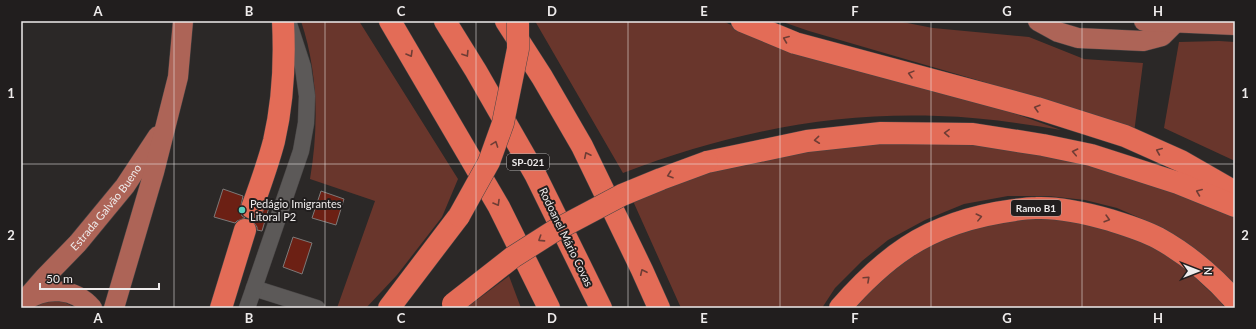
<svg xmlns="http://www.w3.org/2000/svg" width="1256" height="329" font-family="Lato,sans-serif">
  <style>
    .green { fill: #69362c }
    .building { fill: #6c2014; stroke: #7c7978 }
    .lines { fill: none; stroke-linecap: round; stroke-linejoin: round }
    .minor-casing { stroke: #484545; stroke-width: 17 }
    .major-casing { stroke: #484545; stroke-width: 21 }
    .highway-casing { stroke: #484545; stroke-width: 23 }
    .minor { stroke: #5c5958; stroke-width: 16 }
    .major { stroke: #ad6457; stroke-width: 20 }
    .highway { stroke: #e36c57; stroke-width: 22 }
    .highway-bridge-casing { stroke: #484545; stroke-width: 23; stroke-linecap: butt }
    .highway-bridge { stroke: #e36c57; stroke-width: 22 }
    .oneway { stroke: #6f3d35 }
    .grid { fill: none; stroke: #eeebeb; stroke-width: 1; stroke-opacity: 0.55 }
    .poi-dot { fill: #5bcebc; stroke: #211e1e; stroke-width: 1.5 }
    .labels { text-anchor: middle; stroke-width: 4; stroke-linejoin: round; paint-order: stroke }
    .shield { fill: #211e1e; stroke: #b0aeae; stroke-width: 1 }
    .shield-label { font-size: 10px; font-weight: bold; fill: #eeebeb }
    .poi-label { font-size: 11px; fill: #eeebeb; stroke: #211e1e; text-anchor: start }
    .street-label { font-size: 11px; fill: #eeebeb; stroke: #211e1e }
    .neatline { fill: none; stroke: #eeebeb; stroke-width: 1.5 }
    .grid-label { font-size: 13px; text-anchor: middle; font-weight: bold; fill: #eeebeb }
  </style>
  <rect width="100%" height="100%" fill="#2b2827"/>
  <g class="green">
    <path d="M301 21H359L458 179 442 217 397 275 366 308H337L375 201 310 179C319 126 318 72 301 21Z"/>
    <path d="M535 21H723L737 28 1013 113 1061 130C1020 123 979 117 938 116 828 112 724 134 623 173Z"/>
    <path d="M780 21H897L933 28 1029 37 1084 59 1143 63 1134 133 984 82 809 31Z"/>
    <path d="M1219 41 1235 42V161L1164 128 1179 42Z"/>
    <path d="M898 139 1010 147 1121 173 1207 205 1235 218V289L1206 260 1165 229 1117 208 1085 200 1048 196H1008L964 204 925 220 888 240 862 261 835 288 822 308H681L633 201 693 177 790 151Z"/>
    <path d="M1061 216 1143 240 1182 265 1219 300 1225 308H847L900 255 980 220Z"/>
    <path d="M509 276 521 308H466Z"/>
    <path d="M54 301 64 302 76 308H34L43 303Z"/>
  </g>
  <g class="building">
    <path d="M223 189 243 196 240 210 242 216 245 218 237 221 235 223 214 217Z"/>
    <path d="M321 191 344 199 336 225 312 218Z"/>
    <path d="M267 203 270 204 262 231 257 230V227L252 220 260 217Z"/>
    <path d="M293 237 312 243 302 274 283 267Z"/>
  </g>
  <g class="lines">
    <g class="minor-casing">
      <g id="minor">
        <path d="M254 288 317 308"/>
        <path d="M247 308 254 288 301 151 306 123 307 96 303 67 288 21"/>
      </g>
    </g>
    <g class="major-casing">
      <g id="major">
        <path d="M1038 21 1058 32 1078 38 1143 41 1162 36 1176 22"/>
        <path d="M1144 21 1235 25"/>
        <path d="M25 301C46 286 75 288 92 308"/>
        <path id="s1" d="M23 302 44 278 78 243 125 186 158 136"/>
        <path d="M114 308 154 172 178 77 183 21"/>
      </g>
    </g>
    <g class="highway-casing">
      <g id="highway">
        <path d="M390 21 499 207 549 308"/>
        <path d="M445 21 476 71 535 174 601 308"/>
        <path d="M506 21 542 77 582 146 642 270 659 308"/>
        <path d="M742 21 795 43 1037 108 1125 136 1181 161 1235 192"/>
        <path d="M707 162 807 141 881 133 973 134 1043 145 1091 155 1178 183 1235 206"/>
        <path d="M252 208C260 186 268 164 274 141 283 102 285 60 283 21"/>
        <path d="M221 308 245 230"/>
        <path d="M389 308 459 216"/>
        <path d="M840 308C860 285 881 264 907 247 939 226 977 215 1015 210 1021 209 1029 208 1036 208 1061 207 1086 213 1110 220 1126 225 1143 230 1158 238 1187 254 1213 276 1235 301"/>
      </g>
    </g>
    <use href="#minor" class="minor"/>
    <use href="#major" class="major"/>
    <use href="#highway" class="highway"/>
    <g class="highway-bridge-casing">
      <g id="highway-bridge">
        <path d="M459 216 489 162 503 123 518 49V21"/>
        <path d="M453 304 513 257 554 231 622 195 661 179 707 162"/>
      </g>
    </g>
    <use href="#highway-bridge" class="highway-bridge"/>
  </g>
  <defs><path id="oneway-chevron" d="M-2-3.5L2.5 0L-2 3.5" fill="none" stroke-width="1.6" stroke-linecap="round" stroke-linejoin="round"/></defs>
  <g class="oneway">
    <use href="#oneway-chevron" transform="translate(786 39) rotate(-158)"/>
    <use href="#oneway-chevron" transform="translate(410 54) rotate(60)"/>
    <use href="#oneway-chevron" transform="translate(466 54) rotate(58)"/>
    <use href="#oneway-chevron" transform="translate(911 74) rotate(-165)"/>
    <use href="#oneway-chevron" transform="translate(1037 108) rotate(-164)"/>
    <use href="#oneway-chevron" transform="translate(947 133) rotate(-178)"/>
    <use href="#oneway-chevron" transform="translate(817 140) rotate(174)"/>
    <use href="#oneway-chevron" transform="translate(495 144) rotate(-70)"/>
    <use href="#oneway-chevron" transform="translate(1159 151) rotate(-157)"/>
    <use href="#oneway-chevron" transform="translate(1075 152) rotate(-168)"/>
    <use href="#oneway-chevron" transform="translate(587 155) rotate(-116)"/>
    <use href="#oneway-chevron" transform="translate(670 175) rotate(161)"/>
    <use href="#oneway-chevron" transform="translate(1199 192) rotate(-158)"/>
    <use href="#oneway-chevron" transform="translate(497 203) rotate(60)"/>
    <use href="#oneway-chevron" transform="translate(979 217) rotate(-14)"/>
    <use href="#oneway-chevron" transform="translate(1107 219) rotate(16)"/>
    <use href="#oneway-chevron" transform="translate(541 239) rotate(147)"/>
    <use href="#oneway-chevron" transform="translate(643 272) rotate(-115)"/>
    <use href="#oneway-chevron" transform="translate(867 279) rotate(-43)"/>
  </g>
  <path class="grid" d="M174 21V308M325 21V308M476 21V308M628 21V308M780 21V308M931 21V308M1082 21V308M21 164H1235"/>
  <circle class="poi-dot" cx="242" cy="210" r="4"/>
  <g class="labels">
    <g class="shield">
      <rect x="507" y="154" width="42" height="16" rx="3"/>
      <rect x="1011" y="200" width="50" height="16" rx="3"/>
    </g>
    <g class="shield-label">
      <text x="528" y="166">SP-021</text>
      <text x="1036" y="212">Ramo B1</text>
    </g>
    <g class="poi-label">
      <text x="250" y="208">Pedágio Imigrantes<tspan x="250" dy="13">Litoral P2</tspan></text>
    </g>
    <g class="street-label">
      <text dy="4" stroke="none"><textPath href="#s1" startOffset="126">Estrada Galvão Bueno</textPath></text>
      <text transform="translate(566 237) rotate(64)" y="4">Rodoanel Mário Covas</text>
    </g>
  </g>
  <rect width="1256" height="329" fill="none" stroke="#211e1e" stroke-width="44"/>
  <g transform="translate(1198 271) rotate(90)" stroke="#211e1e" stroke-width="3" paint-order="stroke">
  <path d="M0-3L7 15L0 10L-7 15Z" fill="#eeebeb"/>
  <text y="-6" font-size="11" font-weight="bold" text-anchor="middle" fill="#eeebeb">N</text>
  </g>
  <path d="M40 283v6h119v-6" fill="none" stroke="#eeebeb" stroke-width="2"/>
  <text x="46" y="283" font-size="12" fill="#eeebeb" stroke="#211e1e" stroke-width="3" paint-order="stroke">50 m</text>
  <rect x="22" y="22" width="1212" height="285" class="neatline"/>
  <g class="grid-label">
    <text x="98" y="16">A</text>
    <text x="249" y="16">B</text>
    <text x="401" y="16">C</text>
    <text x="552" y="16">D</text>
    <text x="704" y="16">E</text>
    <text x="855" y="16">F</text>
    <text x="1007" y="16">G</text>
    <text x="1158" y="16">H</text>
    <text x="11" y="98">1</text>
    <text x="1245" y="98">1</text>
    <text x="11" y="240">2</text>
    <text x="1245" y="240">2</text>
    <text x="98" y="323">A</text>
    <text x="249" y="323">B</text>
    <text x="401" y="323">C</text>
    <text x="552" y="323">D</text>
    <text x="704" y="323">E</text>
    <text x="855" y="323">F</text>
    <text x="1007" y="323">G</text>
    <text x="1158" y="323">H</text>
  </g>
</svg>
